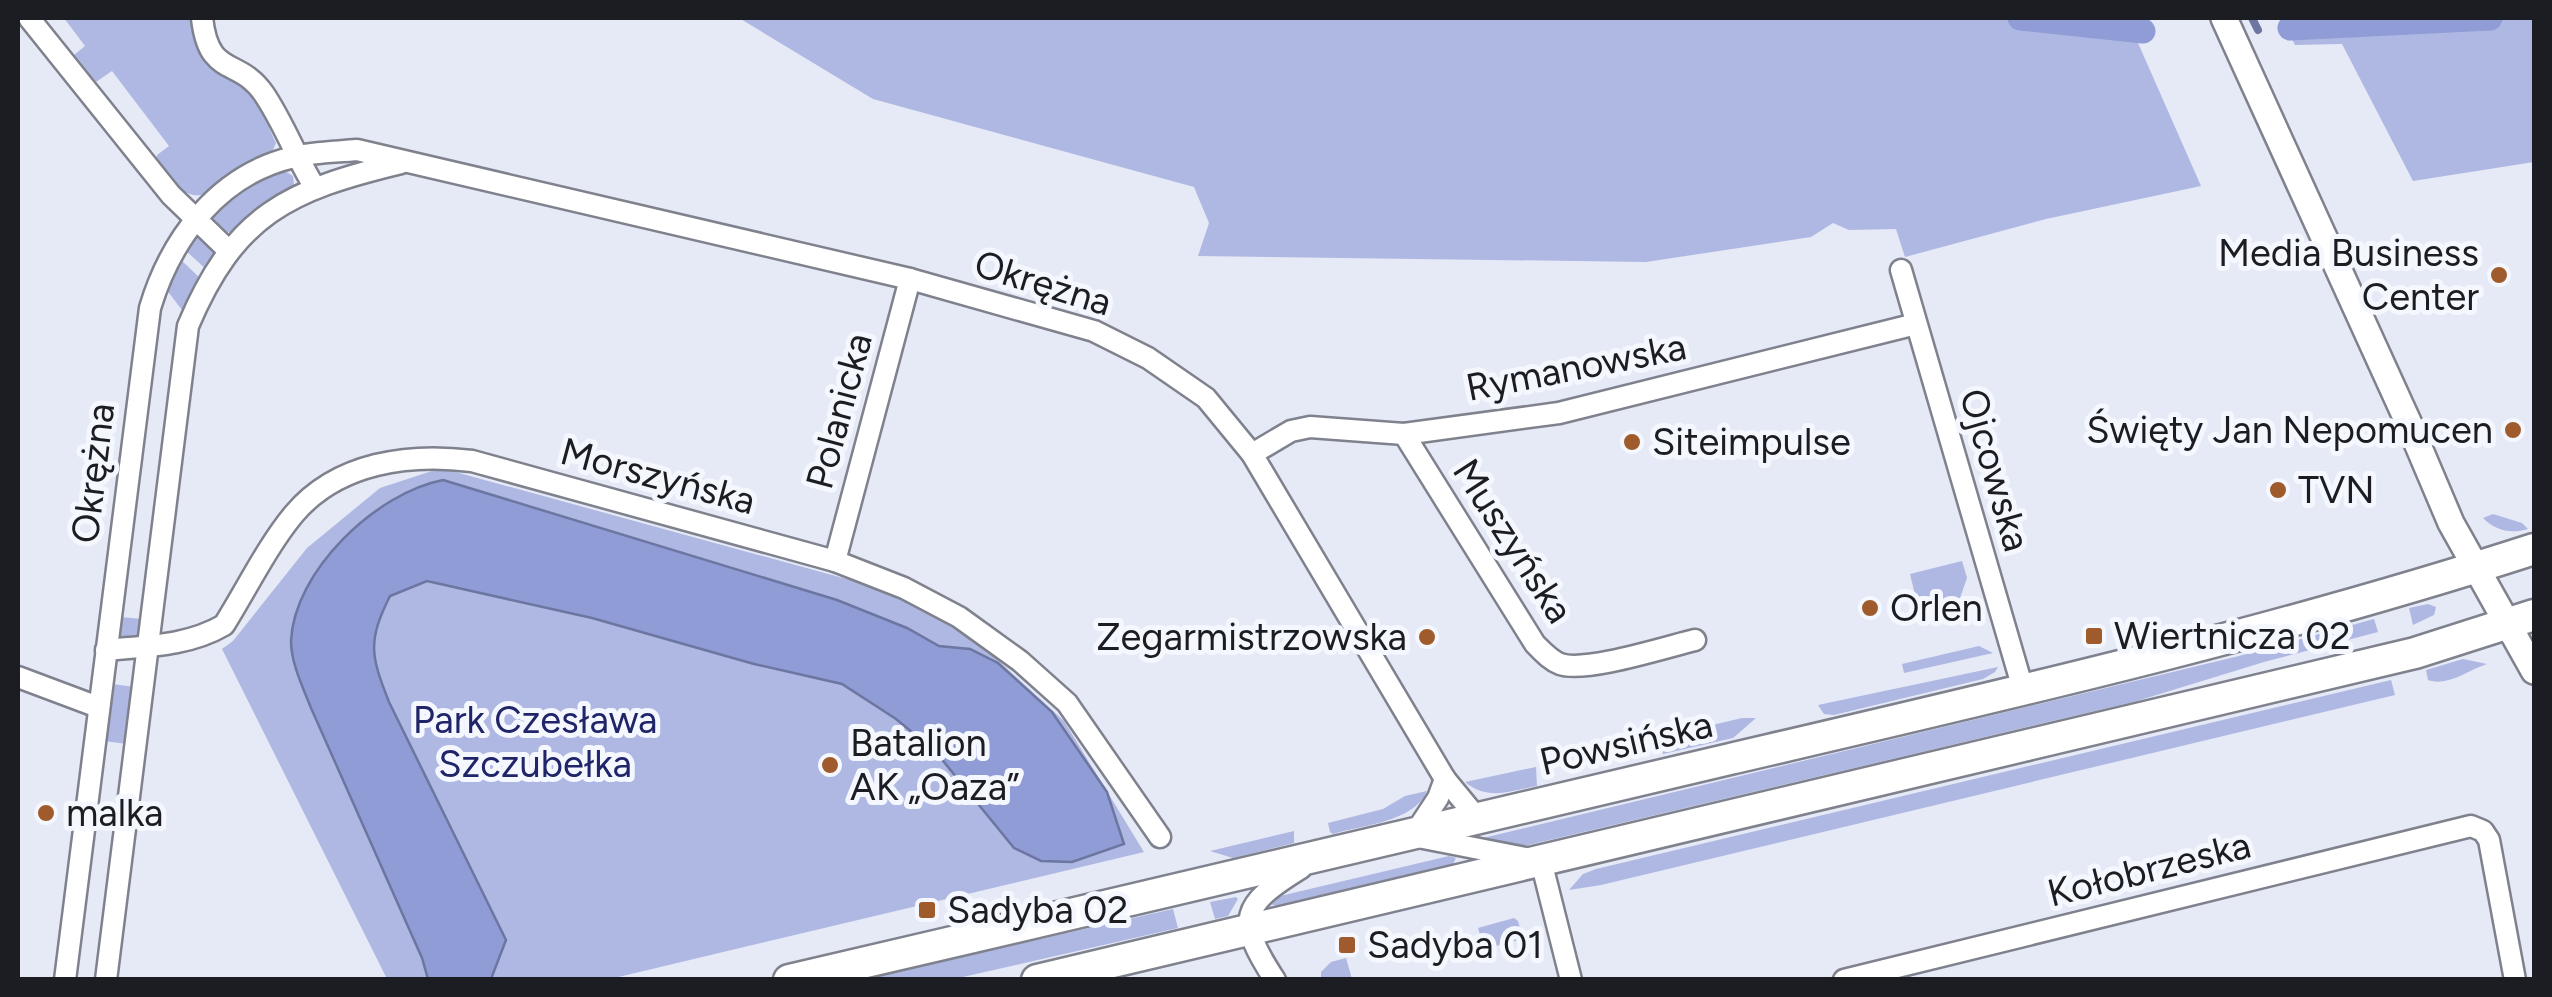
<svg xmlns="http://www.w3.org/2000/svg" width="2552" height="997" font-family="Figtree,sans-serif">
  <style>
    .green { fill: #aeb8e2 }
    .water { fill: #8f9cd6; stroke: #6c76a0; stroke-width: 2.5 }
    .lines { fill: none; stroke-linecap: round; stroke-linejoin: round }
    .stream { stroke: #6c76a0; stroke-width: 8 }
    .canal { stroke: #8f9cd6; stroke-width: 25 }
    .minor-casing { stroke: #7f828d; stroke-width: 25 }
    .tertiary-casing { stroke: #7f828d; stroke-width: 30 }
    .secondary-casing { stroke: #7f828d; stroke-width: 35 }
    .minor { stroke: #fff; stroke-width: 20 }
    .tertiary { stroke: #fff; stroke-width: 25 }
    .secondary { stroke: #fff; stroke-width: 30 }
    .poi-dot { fill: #9f5b2b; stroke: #f5f7ff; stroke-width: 4 }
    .labels { text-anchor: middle; stroke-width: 10; stroke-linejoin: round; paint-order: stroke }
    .poi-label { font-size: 38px; fill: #1c1d22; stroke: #f5f7ff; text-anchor: start }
    .street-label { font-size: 38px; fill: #1c1d22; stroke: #f5f7ff }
    .park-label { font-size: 38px; fill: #202468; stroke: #f5f7ff }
  </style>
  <rect width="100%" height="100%" fill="#e6e9f6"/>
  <g class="green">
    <path d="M64 18H191C194 43 200 64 224 77 236 84 248 88 256 100 264 112 269 129 276 143L272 152 206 194C184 201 171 179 156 164L157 155 169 146 112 71 96 82 74 55 85 46Z"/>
    <path d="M739 18H2127L2201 186 2046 219 1905 257 1896 229 1849 230 1833 223 1811 237 1646 262 1198 256 1209 223 1194 187 873 99Z"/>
    <path d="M2281 18H2534V162L2413 181 2342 44 2295 45Z"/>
    <path d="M285 171 293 176 294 185C281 196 265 203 252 215 247 220 240 231 233 232 224 234 217 225 213 218 227 194 260 182 285 171Z"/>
    <path d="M198 237 214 247 216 254 207 270 185 250Z"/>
    <path d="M180 259 201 279 185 314 166 289Z"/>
    <path d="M441 468 894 592 963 628 1064 721 1144 852 610 979H387L222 649 233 641 307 548 380 488Z"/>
    <path d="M2493 514 2522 523 2528 529C2511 534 2496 531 2483 518Z"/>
    <path d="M1962 561 1967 578 1960 598 1919 611 1910 574Z"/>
    <path d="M2428 604 2436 607 2434 615 2413 625 2409 608Z"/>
    <path d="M120 617 143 619 138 640 121 637Z"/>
    <path d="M2374 619 2378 632 2264 662 2137 701 1520 847 1483 838 2239 656Z"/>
    <path d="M1979 646 1993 653 1904 673 1902 664Z"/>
    <path d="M2463 659 2487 664C2468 670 2448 687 2428 680L2426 670Z"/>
    <path d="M1998 667 1995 672 1983 679 1834 715 1824 714 1818 705Z"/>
    <path d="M2391 680 2395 695 1601 885 1569 890 1583 874 1596 869Z"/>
    <path d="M112 684 135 687 127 744 104 741Z"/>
    <path d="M1742 718H1756L1733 738 1663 754 1658 738Z"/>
    <path d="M1536 767 1537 786C1510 791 1488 801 1465 782Z"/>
    <path d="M1427 791C1414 822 1363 825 1333 834L1330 832 1328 823 1383 809 1405 796Z"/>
    <path d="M1294 831V843L1233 858 1210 851Z"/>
    <path d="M1449 856 1456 858 1453 864 1276 906 1270 904 1276 897Z"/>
    <path d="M1236 897 1238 899 1228 916 1215 919 1210 902Z"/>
    <path d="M1173 909 1178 928 954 979H864Z"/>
    <path d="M1514 918 1518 921 1523 939 1484 949 1478 928Z"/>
    <path d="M1346 958 1352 979H1321V972L1331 962Z"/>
  </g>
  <path class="water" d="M443 480 837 600 907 628 939 646 970 649 998 663 1052 712 1107 792 1124 844 1072 862 1041 861 1014 848 935 751 896 719 842 684 754 664 592 618 427 581 390 596C367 642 371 656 389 702L506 940 491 979H428L422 958 311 708C303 688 291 663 291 641 294 571 376 493 443 480Z"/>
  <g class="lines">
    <path class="stream" d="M2252 18 2258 30"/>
    <g class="canal">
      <path d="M2020 18 2143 31"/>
      <path d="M2290 28 2490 18"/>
    </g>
    <g class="minor-casing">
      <g id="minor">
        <path d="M29 18 171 195 229 251"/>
        <path d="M202 18C209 79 238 56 264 94 283 122 296 157 314 186"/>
        <path d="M1901 270 2023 689"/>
        <path d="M1404 434 1535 644C1543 652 1550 660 1560 664 1585 673 1666 647 1695 640"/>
        <path d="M1252 454 1291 431 1310 427 1404 434 1559 413 1916 324"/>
        <path d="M835 561 910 279"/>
        <path d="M106 650C147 646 188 646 224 625 246 590 268 545 294 514 338 462 410 453 472 461L835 561 904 588 959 617 1020 661 1067 703 1160 837"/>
        <path d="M18 677 98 707"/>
        <path d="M1445 779 1438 798 1413 836 1541 861 1571 980"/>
        <path d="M65 980 150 308C171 238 219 174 294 157 314 152 336 152 357 150L910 279 1094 331 1148 358 1206 398 1252 454 1445 779 1478 819"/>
        <path d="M106 980 188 326C235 214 289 190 401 163"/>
        <path d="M1275 980C1235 919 1241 905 1301 868"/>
        <path d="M1844 980 2471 826 2483 831 2489 840 2515 980"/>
      </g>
    </g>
    <g class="tertiary-casing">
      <path id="tertiary" d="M2224 18 2409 424 2451 523 2534 671"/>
    </g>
    <g class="secondary-casing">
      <g id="secondary">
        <path d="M789 980C1103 907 1417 833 1730 759 2000 696 2271 634 2534 549"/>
        <path d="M1037 980 2415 653 2534 615"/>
      </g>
    </g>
    <use href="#minor" class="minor"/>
    <use href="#tertiary" class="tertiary"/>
    <use href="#secondary" class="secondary"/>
  </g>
  <g class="poi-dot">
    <circle cx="2499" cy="275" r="10"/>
    <circle cx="2513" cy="430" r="10"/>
    <circle cx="1632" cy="442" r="10"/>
    <circle cx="2278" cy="490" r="10"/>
    <circle cx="1870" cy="608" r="10"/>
    <rect x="2084" y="626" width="20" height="20" rx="5"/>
    <circle cx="1427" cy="637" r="10"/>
    <circle cx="830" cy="765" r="10"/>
    <circle cx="46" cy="813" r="10"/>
    <rect x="917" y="900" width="20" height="20" rx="5"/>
    <rect x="1337" y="935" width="20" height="20" rx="5"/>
  </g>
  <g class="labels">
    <g class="poi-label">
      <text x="2479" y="266" text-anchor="end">Media Business<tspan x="2479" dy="44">Center</tspan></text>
      <text x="2493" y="443" text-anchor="end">Święty Jan Nepomucen</text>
      <text x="1652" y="455">Siteimpulse</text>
      <text x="2298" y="503">TVN</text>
      <text x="1890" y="621">Orlen</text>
      <text x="2114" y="649">Wiertnicza 02</text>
      <text x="1407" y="650" text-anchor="end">Zegarmistrzowska</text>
      <text x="850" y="756">Batalion<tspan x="850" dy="44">AK „Oaza”</tspan></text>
      <text x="66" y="826">malka</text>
      <text x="947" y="923">Sadyba 02</text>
      <text x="1367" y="958">Sadyba 01</text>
    </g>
    <g class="street-label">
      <text transform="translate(1043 283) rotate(17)" y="13">Okrężna</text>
      <text transform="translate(1576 367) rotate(-11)" y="13">Rymanowska</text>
      <text transform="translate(839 411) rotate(-75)" y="13">Polanicka</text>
      <text transform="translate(1995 470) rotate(74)" y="13">Ojcowska</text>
      <text transform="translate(93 473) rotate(-83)" y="13">Okrężna</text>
      <text transform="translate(658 476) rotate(15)" y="13">Morszyńska</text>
      <text transform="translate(1513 541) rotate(57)" y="13">Muszyńska</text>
      <text transform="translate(1626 743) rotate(-13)" y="13">Powsińska</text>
      <text transform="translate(2149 869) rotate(-14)" y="13">Kołobrzeska</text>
    </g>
    <g class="park-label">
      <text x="535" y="733">Park Czesława<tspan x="535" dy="44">Szczubełka</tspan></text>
    </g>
  </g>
  <rect width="2552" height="997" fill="none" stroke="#1c1d22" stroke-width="40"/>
</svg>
